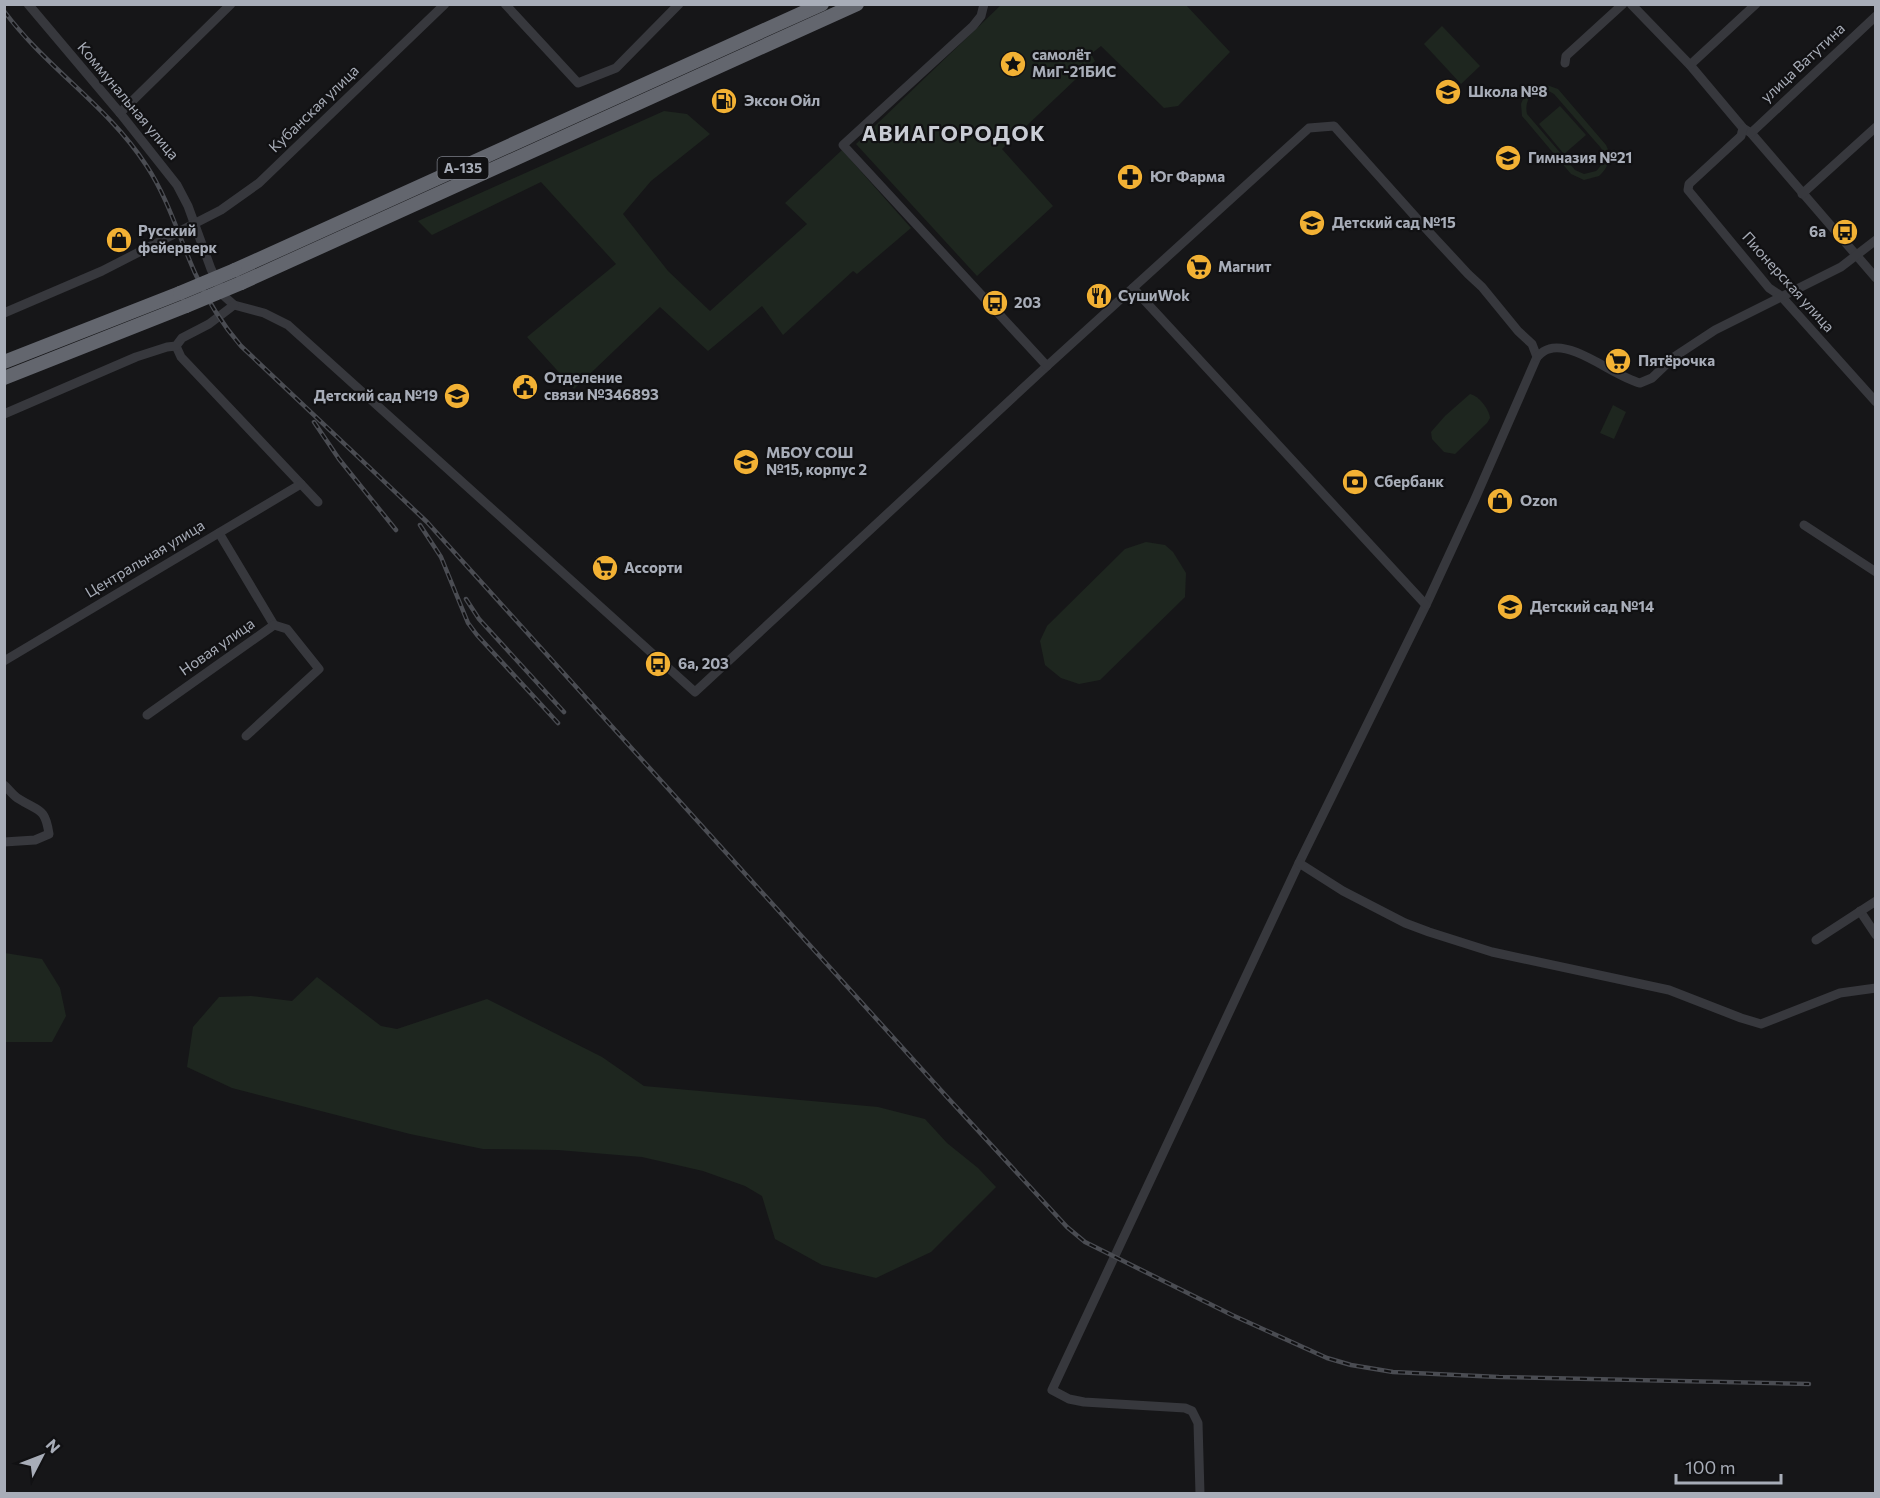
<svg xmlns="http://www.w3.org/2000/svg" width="1880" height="1498" font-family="Commissioner,sans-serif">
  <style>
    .green { fill: #1e261f; fill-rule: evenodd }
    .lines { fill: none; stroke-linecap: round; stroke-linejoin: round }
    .minor { stroke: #37383d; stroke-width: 9 }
    .highway { stroke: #63666e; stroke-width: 14 }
    .rail-casing { stroke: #4a4c52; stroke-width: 4.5 }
    .rail { stroke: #111113; stroke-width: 2; stroke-dasharray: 7; stroke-linecap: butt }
    .highway-bridge { stroke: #63666e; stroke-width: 14 }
    .labels { text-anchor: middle; stroke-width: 4.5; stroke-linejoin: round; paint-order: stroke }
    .shield { fill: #111113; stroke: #7b7e86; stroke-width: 1.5 }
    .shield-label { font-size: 14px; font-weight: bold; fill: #a8adb8 }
    .poi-label { font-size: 15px; font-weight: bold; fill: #a8adb8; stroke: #111113; text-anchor: start }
    .street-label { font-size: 15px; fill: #a8adb8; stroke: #111113 }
    .district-label { font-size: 21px; font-weight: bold; letter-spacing: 1.5px; fill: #c9ccd4; stroke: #111113 }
  </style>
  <rect width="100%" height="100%" fill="#161618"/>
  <g class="green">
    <path d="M1001 5H1186L1230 52 1178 106 1164 108 1101 46 1091 54 1095 61 1002 149 1053 206 977 276 856 144Z"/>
    <path d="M1442 26 1480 66 1461 84 1424 44Z"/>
    <path d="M1544 84 1558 89 1606 145C1612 157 1609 167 1599 176L1584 180 1571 174 1522 116 1521 104 1525 94 1534 87ZM1547 90 1554 94 1601 148C1606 157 1603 165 1596 171L1584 174 1575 170 1527 114C1524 100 1532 90 1547 90Z"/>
    <path d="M1560 106 1586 135 1564 154 1539 124Z"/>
    <path d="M664 111 687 114 710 134 651 181 623 214 668 271 710 311 807 224 785 203 842 150 911 228 857 274 853 271 783 335 762 306 708 351 660 307 574 389 527 337 616 264 541 182 432 235 418 221Z"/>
    <path d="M1470 394C1479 396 1489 409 1490 418L1487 423 1455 454 1444 452 1432 439 1431 432 1445 416Z"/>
    <path d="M1613 405 1626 412 1614 439 1600 433Z"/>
    <path d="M1146 542 1165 545 1173 552 1186 573 1185 597 1100 680 1079 684 1061 678 1045 665 1040 641 1047 626 1125 549Z"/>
    <path d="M5 953 42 959 60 988 66 1016 52 1042H5Z"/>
    <path d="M317 977 381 1026 397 1029 487 999 602 1057 644 1086 878 1107 925 1119 947 1143 978 1168 996 1187 931 1252 876 1278 822 1265 775 1239 762 1196 745 1186 703 1171 642 1157 558 1150 483 1149 410 1134 232 1088 187 1067 193 1027 219 997 251 996 292 1001Z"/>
  </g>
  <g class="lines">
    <g class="minor">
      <path d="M28 4 120 113 177 185 188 206 211 269 224 296 234 305 264 313 288 325 695 692 1047 366"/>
      <path d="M505 4 578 83 616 68 679 4"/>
      <path d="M984 4 981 16 973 26 843 145 1047 366 1309 128 1334 126 1429 232 1468 274 1482 287 1518 331 1532 344 1537 357 1475 499 1426 605 1299 863 1052 1390 1069 1399 1084 1402 1185 1408 1192 1411 1198 1423 1200 1494"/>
      <path d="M1631 4 1690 65 1743 128 1751 133 1876 278"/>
      <path d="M1565 63 1566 56 1623 4"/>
      <path d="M1690 65 1756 4"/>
      <path d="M120 113 231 4"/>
      <path d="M1743 128 1741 136 1689 184 1688 190 1769 288 1781 296 1876 402"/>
      <path d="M1751 133 1876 16"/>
      <path d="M1802 194 1876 127"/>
      <path d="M1133 288 1426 605"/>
      <path d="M4 313 102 271 221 210 259 183 445 4"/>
      <path d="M176 346 181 357 318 502"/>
      <path d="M1537 357C1540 354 1545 350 1549 349 1574 341 1615 377 1640 383L1652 378 1674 357 1715 330 1841 267 1876 240"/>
      <path d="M4 414 136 357 167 347 176 346 182 338 209 324 234 305"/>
      <path d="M1804 525 1876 572"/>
      <path d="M219 533 274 625"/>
      <path d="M4 661 301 484"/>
      <path d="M147 715 274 625"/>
      <path d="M246 736 319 669 287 629 274 625"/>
      <path d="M4 785C9 789 13 796 19 799 39 812 45 807 49 834L35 840 4 842"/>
      <path d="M1299 863 1343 891 1405 923 1429 932 1492 952 1669 990 1741 1018 1761 1024 1840 993 1876 988"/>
      <path d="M1860 911 1876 935"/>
      <path d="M1816 940 1876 901"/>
    </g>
    <g class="highway">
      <path d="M235 270 822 4"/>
      <path d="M241 283 857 4"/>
      <path d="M4 362 180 293"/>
      <path d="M4 378 186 306"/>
    </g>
    <g class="rail-casing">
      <g id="rail">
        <path d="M4 11C46 68 108 106 146 165 168 198 179 237 195 273 207 300 222 324 241 346L427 522 947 1097 1067 1227 1085 1242 1232 1315 1327 1358 1351 1365 1393 1372 1499 1377 1809 1384"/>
        <path d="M314 422 339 459 396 530"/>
        <path d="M420 525 441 557 468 623 477 635 558 723"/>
        <path d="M466 599 479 619 564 712"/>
      </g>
    </g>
    <use href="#rail" class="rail"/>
    <g class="highway-bridge">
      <path d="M180 293 235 270"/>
      <path d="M186 306 241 283"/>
    </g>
  </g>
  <defs>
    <g id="sight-disc" transform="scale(1.35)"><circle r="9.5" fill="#f2b134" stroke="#111113"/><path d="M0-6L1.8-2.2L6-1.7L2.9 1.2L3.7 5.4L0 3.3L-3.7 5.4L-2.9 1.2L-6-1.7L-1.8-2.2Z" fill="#111"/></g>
    <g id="school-disc" transform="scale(1.35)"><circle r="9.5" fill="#f2b134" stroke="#111113"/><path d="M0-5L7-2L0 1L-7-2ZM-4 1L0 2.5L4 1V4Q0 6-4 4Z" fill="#111"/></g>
    <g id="fuel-disc" transform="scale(1.35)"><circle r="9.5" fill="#f2b134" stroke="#111113"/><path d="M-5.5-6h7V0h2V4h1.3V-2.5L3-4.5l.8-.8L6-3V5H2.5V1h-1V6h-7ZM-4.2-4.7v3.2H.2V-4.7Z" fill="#111"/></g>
    <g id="pharmacy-disc" transform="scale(1.35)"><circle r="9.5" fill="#f2b134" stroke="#111113"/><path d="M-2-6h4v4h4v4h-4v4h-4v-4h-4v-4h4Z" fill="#111"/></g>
    <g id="bus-disc" transform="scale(1.35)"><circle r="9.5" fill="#f2b134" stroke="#111113"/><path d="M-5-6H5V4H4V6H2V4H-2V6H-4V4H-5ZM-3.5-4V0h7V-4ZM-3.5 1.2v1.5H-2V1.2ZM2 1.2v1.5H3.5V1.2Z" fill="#111"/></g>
    <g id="shop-disc" transform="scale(1.35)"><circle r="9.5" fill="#f2b134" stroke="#111113"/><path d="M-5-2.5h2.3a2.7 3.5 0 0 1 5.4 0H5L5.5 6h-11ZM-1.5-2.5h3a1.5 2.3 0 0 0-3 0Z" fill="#111"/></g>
    <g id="supermarket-disc" transform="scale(1.35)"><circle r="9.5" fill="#f2b134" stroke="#111113"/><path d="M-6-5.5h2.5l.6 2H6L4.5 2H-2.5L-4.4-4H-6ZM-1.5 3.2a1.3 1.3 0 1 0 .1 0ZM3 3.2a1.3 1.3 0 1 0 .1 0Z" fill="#111"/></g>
    <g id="restaurant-disc" transform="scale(1.35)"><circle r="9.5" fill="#f2b134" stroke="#111113"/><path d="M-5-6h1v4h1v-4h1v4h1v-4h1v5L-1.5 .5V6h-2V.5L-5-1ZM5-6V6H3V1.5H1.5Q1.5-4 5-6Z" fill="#111"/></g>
    <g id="civic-disc" transform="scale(1.35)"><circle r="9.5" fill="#f2b134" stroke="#111113"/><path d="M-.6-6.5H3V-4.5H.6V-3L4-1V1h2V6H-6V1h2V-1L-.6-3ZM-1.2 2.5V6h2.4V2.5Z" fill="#111"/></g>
    <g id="bank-disc" transform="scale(1.35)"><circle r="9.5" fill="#f2b134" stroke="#111113"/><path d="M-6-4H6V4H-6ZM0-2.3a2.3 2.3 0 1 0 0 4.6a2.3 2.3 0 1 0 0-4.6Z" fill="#111"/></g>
  </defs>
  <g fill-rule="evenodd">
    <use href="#sight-disc" x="1013" y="64"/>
    <use href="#school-disc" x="1448" y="92"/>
    <use href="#fuel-disc" x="724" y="101"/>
    <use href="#school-disc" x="1508" y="158"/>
    <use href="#pharmacy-disc" x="1130" y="177"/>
    <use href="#school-disc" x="1312" y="223"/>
    <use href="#bus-disc" x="1845" y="232"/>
    <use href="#shop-disc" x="119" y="240"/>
    <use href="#supermarket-disc" x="1199" y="267"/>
    <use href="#restaurant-disc" x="1099" y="296"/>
    <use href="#bus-disc" x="995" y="303"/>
    <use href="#supermarket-disc" x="1618" y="361"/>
    <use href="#civic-disc" x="525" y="387"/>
    <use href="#school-disc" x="457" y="396"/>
    <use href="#school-disc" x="746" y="462"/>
    <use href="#bank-disc" x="1355" y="482"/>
    <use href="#shop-disc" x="1500" y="501"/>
    <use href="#supermarket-disc" x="605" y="568"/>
    <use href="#school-disc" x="1510" y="607"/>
    <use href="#bus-disc" x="658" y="664"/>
  </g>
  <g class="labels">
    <rect class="shield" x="437.5" y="157" width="51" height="22" rx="4.5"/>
    <g class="shield-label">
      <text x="463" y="173">А-135</text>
    </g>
    <g class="poi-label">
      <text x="1032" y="60">самолёт<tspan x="1032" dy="17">МиГ-21БИС</tspan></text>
      <text x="1468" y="97">Школа №8</text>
      <text x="744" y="106">Эксон Ойл</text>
      <text x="1528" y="163">Гимназия №21</text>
      <text x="1150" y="182">Юг Фарма</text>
      <text x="1332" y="228">Детский сад №15</text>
      <text x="138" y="236">Русский<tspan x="138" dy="17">фейерверк</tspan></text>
      <text x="1826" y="237" text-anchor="end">6а</text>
      <text x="1218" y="272">Магнит</text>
      <text x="1118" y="301">СушиWok</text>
      <text x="1014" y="308">203</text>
      <text x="1638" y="366">Пятёрочка</text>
      <text x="544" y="383">Отделение<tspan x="544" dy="17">связи №346893</tspan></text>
      <text x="438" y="401" text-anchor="end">Детский сад №19</text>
      <text x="766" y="458">МБОУ СОШ<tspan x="766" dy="17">№15, корпус 2</tspan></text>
      <text x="1374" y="487">Сбербанк</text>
      <text x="1520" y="506">Ozon</text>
      <text x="624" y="573">Ассорти</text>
      <text x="1530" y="612">Детский сад №14</text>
      <text x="678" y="669">6а, 203</text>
    </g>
    <g class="street-label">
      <text transform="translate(1803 63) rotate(-43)" y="5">улица Ватутина</text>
      <text transform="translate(128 101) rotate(50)" y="5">Коммунальная улица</text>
      <text transform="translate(314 109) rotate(-44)" y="5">Кубанская улица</text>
      <text transform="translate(1788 282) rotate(48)" y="5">Пионерская улица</text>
      <text transform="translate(145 559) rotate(-31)" y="5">Центральная улица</text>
      <text transform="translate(217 647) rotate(-35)" y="5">Новая улица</text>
    </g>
    <g class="district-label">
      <text x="954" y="141">АВИАГОРОДОК</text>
    </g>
  </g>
  <rect width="1880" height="1498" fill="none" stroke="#a8adb8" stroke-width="12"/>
  <g transform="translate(42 1456) rotate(48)" stroke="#111113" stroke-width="4.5" paint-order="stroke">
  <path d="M0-4.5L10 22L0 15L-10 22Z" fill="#a8adb8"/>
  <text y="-9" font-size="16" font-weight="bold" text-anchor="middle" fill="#a8adb8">N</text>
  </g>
  <path d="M1676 1474v9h105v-9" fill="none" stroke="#a8adb8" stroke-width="3"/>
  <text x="1685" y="1474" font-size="18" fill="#a8adb8" stroke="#111113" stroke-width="4.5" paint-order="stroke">100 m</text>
</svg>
